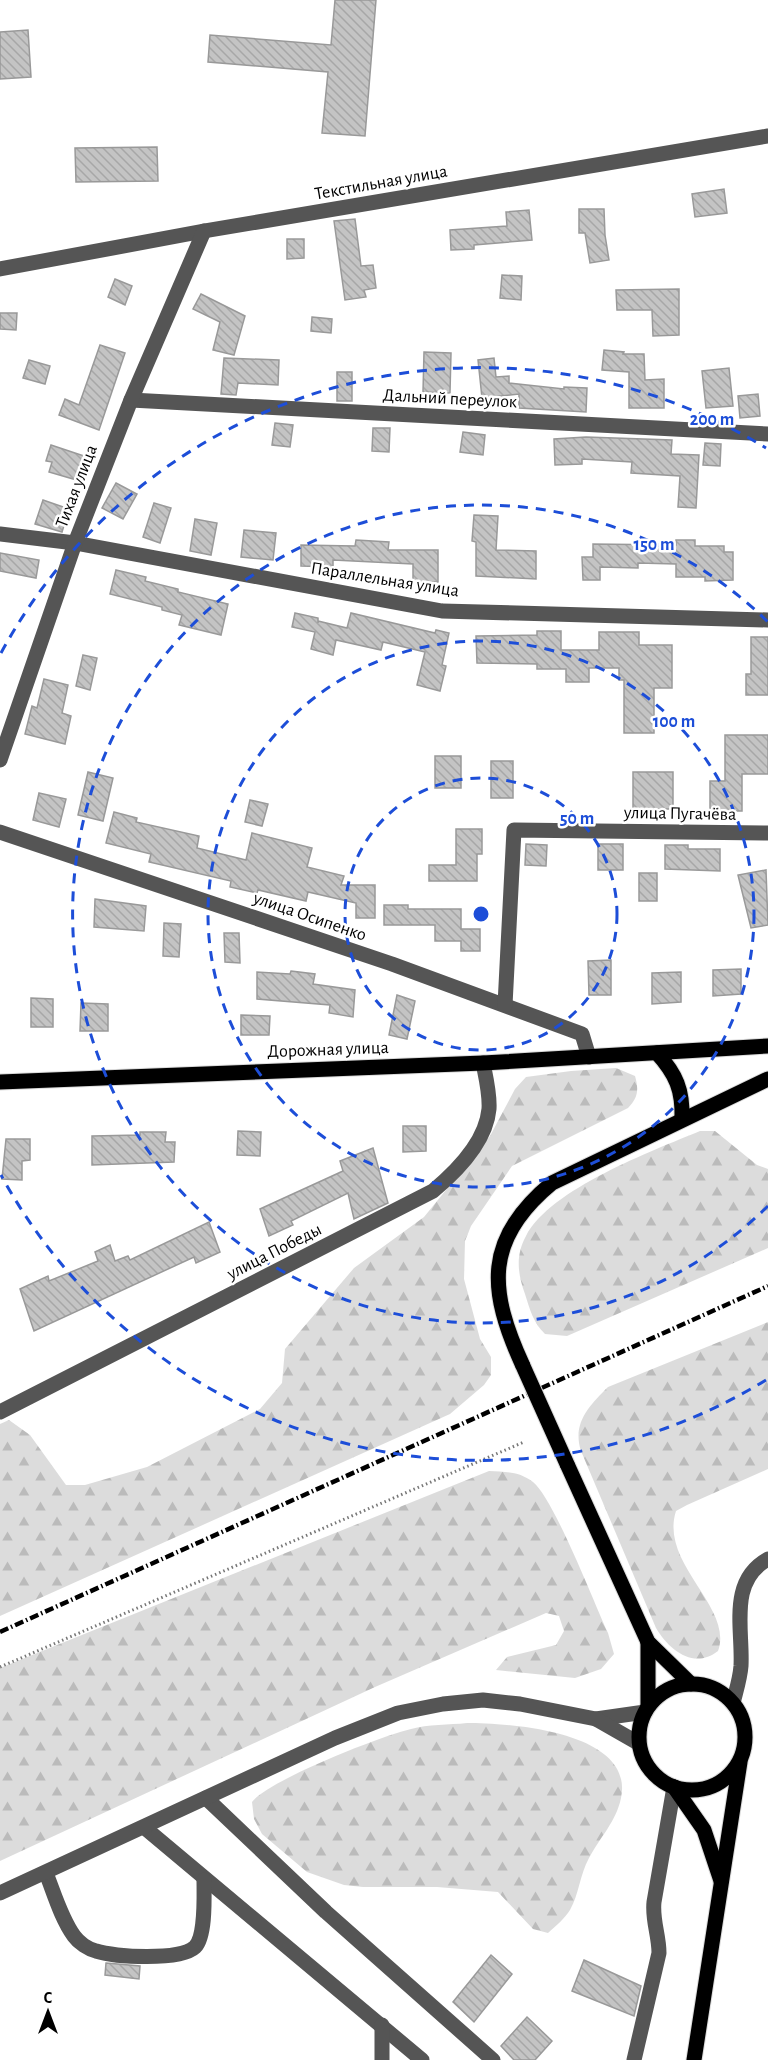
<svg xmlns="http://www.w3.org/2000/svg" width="768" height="2060" font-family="'Alegreya Sans',sans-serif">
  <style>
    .forest { fill: url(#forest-firs) }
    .building { fill: url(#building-back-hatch); stroke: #999; stroke-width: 1.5 }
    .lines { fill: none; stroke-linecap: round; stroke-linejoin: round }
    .major-casing { stroke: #dbdbdb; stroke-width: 17 }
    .path { stroke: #777; stroke-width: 3; stroke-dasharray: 1.5 3; stroke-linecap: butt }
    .minor { stroke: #555; stroke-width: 15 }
    .major { stroke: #000; stroke-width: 15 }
    .rail { stroke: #000; stroke-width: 4.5; stroke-dasharray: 9 3 1.5 3; stroke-linecap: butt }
    .major-bridge-casing { stroke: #dbdbdb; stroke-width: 17; stroke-linecap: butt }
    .major-bridge { stroke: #000; stroke-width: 15 }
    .ring { fill: none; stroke: #1d4ed8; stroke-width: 3; stroke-dasharray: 10 8 }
    .labels { text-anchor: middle; stroke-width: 5; stroke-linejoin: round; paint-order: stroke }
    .street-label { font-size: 18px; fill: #000; stroke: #fff }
    .centre { fill: #1d4ed8; stroke: #fff; stroke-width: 3 }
    .ring-label { font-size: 18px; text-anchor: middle; font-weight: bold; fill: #1d4ed8; stroke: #fff; stroke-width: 5; stroke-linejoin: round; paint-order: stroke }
  </style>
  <defs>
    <pattern id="forest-firs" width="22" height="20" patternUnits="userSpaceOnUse" patternTransform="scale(1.5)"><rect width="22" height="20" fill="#dcdcdc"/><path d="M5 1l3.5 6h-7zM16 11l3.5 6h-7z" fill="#bbb"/></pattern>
    <pattern id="building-back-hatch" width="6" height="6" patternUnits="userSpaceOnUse" patternTransform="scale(1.5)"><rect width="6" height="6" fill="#c4c4c4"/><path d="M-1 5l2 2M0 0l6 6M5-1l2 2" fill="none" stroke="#a7a7a7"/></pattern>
  </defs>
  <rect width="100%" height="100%" fill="#fff"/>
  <g class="forest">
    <path d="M616 1068 635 1076C639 1090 638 1098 628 1108L512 1166 471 1226 465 1241 464 1279 480 1339 491 1357V1375L484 1385 450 1414 0 1616V1424L9 1420 30 1435 66 1485H85L147 1467 260 1409 282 1383 285 1349 354 1268 424 1217 490 1136 515 1089 526 1077 571 1071Z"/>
    <path d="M700 1131H715L757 1165 768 1169V1248L567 1336 545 1334C533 1322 530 1310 525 1294 518 1275 515 1256 526 1236 550 1189 652 1151 700 1131Z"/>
    <path d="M768 1322V1469L687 1505 676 1511C659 1564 734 1607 718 1651 694 1670 669 1650 656 1628L581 1451C572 1423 589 1406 608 1387Z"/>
    <path d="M489 1471C505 1472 519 1471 533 1482 554 1499 594 1603 608 1633L614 1654 601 1669 575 1678 496 1670 507 1657 556 1645 564 1631 559 1616 546 1613 375 1687 0 1861V1668Z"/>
    <path d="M467 1723C508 1723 635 1731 621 1798 616 1822 600 1837 589 1858 580 1874 579 1894 570 1910 565 1918 556 1926 548 1933L533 1929 498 1892 437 1887H363L344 1885 307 1872 262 1834 254 1819 252 1802C269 1780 381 1736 411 1729 428 1724 449 1725 467 1723Z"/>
  </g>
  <g class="building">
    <path d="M335 0H376L365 136 322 133 328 72 208 62 210 35 331 45Z"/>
    <path d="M28 30 31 77 0 79V32Z"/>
    <path d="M157 147 158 181 76 182 75 148Z"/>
    <path d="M724 189 727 213 695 217 692 194Z"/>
    <path d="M579 209H604L605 235 609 260 590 263 585 233H579Z"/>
    <path d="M529 210 532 240 474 245V249L451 250 450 230 507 226 506 212Z"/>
    <path d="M355 219 361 266 373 265 376 288 364 290 366 297 345 300 334 221Z"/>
    <path d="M287 239H304V258L287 259Z"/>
    <path d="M502 275 522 276 521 300 500 298Z"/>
    <path d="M115 279 132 286 125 305 108 297Z"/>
    <path d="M679 289V335L653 336 652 310H617L616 290Z"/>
    <path d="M201 294 245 316 234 355 213 350 220 322 193 309Z"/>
    <path d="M0 313H17L16 330 0 329Z"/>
    <path d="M312 317 332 319 331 333 311 331Z"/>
    <path d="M100 345 125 353 99 430 59 415 65 399 79 405Z"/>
    <path d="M604 350 624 352 623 354H644L645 380 664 379V408H629V372L602 370Z"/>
    <path d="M424 352 451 353 450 393 423 392Z"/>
    <path d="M224 358 279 360 278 385 238 383 236 395 221 394Z"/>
    <path d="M494 358 496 377 509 376V383L564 389V387L587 388 586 412 519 408V394L482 398 478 360Z"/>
    <path d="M29 360 50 366 45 384 23 378Z"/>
    <path d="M729 368 733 406 706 408 702 371Z"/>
    <rect x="337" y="372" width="15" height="29"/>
    <path d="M758 394 760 416 740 418 738 396Z"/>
    <path d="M275 423 293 425 290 447 272 445Z"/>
    <path d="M373 428H390L389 452 372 451Z"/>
    <path d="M463 432 485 435 483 455 460 452Z"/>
    <path d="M586 437 672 440 671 454 699 455 696 508 678 507 680 476 631 473 632 462 582 459V464L555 465 554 439Z"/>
    <path d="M705 443 721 444 720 466 703 465Z"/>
    <path d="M51 445 87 457 80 481 49 472 52 462 46 461Z"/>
    <path d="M116 483 137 494 123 519 102 508Z"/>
    <path d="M43 500 69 509 62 532 35 524Z"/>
    <path d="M154 503 171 508 160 543 143 537Z"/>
    <path d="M474 515 498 516 496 550 536 551V579L476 576V542L472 541Z"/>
    <path d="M195 519 217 523 211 555 190 551Z"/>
    <path d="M244 530 276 533 273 560 241 557Z"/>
    <path d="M356 540 389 542 388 550H438V582H413V564L333 560V567L301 566V545L355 546Z"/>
    <path d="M676 540H695V546H724V552H733V580L705 581V577H676V564L638 563V568L600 567V580H583L582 557H593V544L676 545Z"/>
    <path d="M0 553 39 560 36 578 0 571Z"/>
    <path d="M116 570 146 577 145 581 178 589V592L228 604 221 635 179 625 182 615 162 610V607L110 594Z"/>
    <path d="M295 613 318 618V623V621L347 628 351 613 435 633 436 630 449 633 442 665 446 666 440 691 417 685 425 652 383 642 381 650 336 640 333 655 311 649 315 632 292 627Z"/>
    <path d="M537 631H561V650H599V632H639V645H672V688H654V733H624V680H619V668H589V682H566V669H537V664L477 663 476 636 537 635Z"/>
    <path d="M751 637H768V695H746V674H751Z"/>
    <path d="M83 655 97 658 90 690 76 686Z"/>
    <path d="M44 679 68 685 62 713 71 716 65 744 25 734 32 706 37 708Z"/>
    <path d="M725 735H768V774H742V811H710V781H725Z"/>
    <rect x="435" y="756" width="26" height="32"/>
    <rect x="491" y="761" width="22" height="37"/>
    <path d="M88 772 113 778 103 821 78 815Z"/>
    <rect x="633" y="772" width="40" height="37"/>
    <path d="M39 793 66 799 59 827 33 820Z"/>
    <path d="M250 800 268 804 262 826 245 822Z"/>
    <path d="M114 812 137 818 136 822 199 836 197 848 246 860 252 833 312 848 307 867 344 876 341 885H375V918H356V903L308 892 306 901 258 890 257 893 230 887 231 881 149 862 151 854 106 843Z"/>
    <path d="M456 829H482V854H477V881H429V865H456Z"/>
    <path d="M526 844 547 845 546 866 525 865Z"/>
    <rect x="598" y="844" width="25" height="26"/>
    <path d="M665 845H688V849H720V871L665 869Z"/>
    <path d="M766 870 768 925 751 928 738 875Z"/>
    <rect x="639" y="873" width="18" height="28"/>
    <path d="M95 899 146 906 144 931 94 927Z"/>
    <path d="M384 905H408V909H461V929H480V951H461V941H435V925H384Z"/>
    <path d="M164 923 181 924 179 957 163 956Z"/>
    <path d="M224 933H239L240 963 225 962Z"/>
    <path d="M611 960V995H589L588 961Z"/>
    <path d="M741 969V994L713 996V970Z"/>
    <path d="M291 971 315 974 313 984 355 990 353 1017 329 1013 330 1005 257 999V972L290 974Z"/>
    <path d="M681 972V1002L652 1004V973Z"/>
    <path d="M397 995 415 1001 407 1039 389 1035Z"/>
    <path d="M31 998 53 999V1027H31Z"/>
    <path d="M81 1003 108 1004V1031H80Z"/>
    <path d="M241 1015 270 1016 269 1035H241Z"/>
    <path d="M403 1126H426V1151L403 1152Z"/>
    <path d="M238 1131 261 1132 260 1156 237 1155Z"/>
    <path d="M140 1132H166L165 1142H175L174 1162 92 1165V1136L140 1135Z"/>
    <path d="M6 1139H30V1160L22 1161V1180L2 1179Z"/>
    <path d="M373 1148 388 1203 354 1219 348 1193 291 1221 293 1225 269 1236 260 1209 343 1171 340 1161Z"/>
    <path d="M209 1222 220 1252 196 1263 194 1257 34 1331 20 1289 48 1276 49 1281 98 1261 95 1252 110 1245 115 1261 128 1256 130 1260Z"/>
    <path d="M491 1955 512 1974 474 2022 453 2002Z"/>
    <path d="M584 1960 641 1986 634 2016 572 1991Z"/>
    <path d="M106 1963 140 1966 139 1979 105 1975Z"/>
    <path d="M527 2017 552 2041 535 2060H514L501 2046Z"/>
  </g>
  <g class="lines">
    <g class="major-casing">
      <g id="major">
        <path d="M657 1053C676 1074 683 1090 682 1119"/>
        <path d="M0 1082 483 1063 768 1046"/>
        <path d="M523 1366C488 1290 484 1239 552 1183L768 1079"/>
        <path d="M567 1464 648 1642 691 1684"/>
        <path d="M648 1642V1706"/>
        <circle cx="692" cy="1737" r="53"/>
        <path d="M674 1787 704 1830 721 1881"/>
        <path d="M694 2060 740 1762"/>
      </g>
    </g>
    <path class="path" d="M0 1667 524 1442"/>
    <g class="minor">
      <path d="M0 269 204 231 768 136"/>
      <path d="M131 400 768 434"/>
      <path d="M0 534 75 543 442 611 768 620"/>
      <path d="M0 760 75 543 131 400 204 231"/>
      <path d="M0 832 392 964 582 1034 589 1057"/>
      <path d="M505 1005 514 830 768 833"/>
      <path d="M0 1412 433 1191C457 1171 486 1142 489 1109 490 1094 486 1078 483 1063"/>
      <path d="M733 1703C736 1691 740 1679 741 1666 743 1629 728 1581 768 1559"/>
      <path d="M596 1719 645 1712"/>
      <path d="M206 1798 326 1912 493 2060"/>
      <path d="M145 1828 422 2060"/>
      <path d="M46 1873C54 1893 61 1918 74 1936 79 1943 88 1949 96 1951 115 1957 180 1961 195 1947 206 1936 204 1895 204 1880"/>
      <path d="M0 1893 335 1738 398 1713 443 1704 483 1700 520 1704 596 1719 638 1743"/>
      <path d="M382 2060V2025"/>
      <path d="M634 2060 659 1953C659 1935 652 1920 654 1902L674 1787"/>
    </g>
    <use href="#major" class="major"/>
    <path class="rail" d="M0 1632 768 1286"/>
    <g class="major-bridge-casing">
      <path id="major-bridge" d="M523 1366 567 1464"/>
    </g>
    <use href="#major-bridge" class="major-bridge"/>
  </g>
  <g class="ring">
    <circle cx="481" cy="914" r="136"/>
    <circle cx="481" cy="914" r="273"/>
    <path d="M768 1206A409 409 0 1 1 768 622"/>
    <path d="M766 1380A546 546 0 0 1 1 1175M1 653A546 546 0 0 1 766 448"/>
  </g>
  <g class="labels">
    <g class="street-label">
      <text transform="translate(381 182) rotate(-10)" y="6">Текстильная улица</text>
      <text transform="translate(450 398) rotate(3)" y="6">Дальний переулок</text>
      <text transform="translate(76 486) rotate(-69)" y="6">Тихая улица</text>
      <text transform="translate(385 579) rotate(9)" y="6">Параллельная улица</text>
      <text transform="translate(680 813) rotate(1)" y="6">улица Пугачёва</text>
      <text transform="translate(310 916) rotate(19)" y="6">улица Осипенко</text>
      <text transform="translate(328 1049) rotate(-2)" y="6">Дорожная улица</text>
      <text transform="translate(274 1251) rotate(-27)" y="6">улица Победы</text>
    </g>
  </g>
  <circle cx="481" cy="914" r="9" class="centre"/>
  <g class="ring-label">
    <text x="712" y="425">200 m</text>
    <text x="654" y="550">150 m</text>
    <text x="674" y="727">100 m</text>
    <text x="577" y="824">50 m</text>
  </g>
  <g transform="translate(48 2012)" stroke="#ffffff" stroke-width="4.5" paint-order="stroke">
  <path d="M0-4.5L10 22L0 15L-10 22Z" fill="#000000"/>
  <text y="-9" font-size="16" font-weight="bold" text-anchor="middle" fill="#000000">С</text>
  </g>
</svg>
